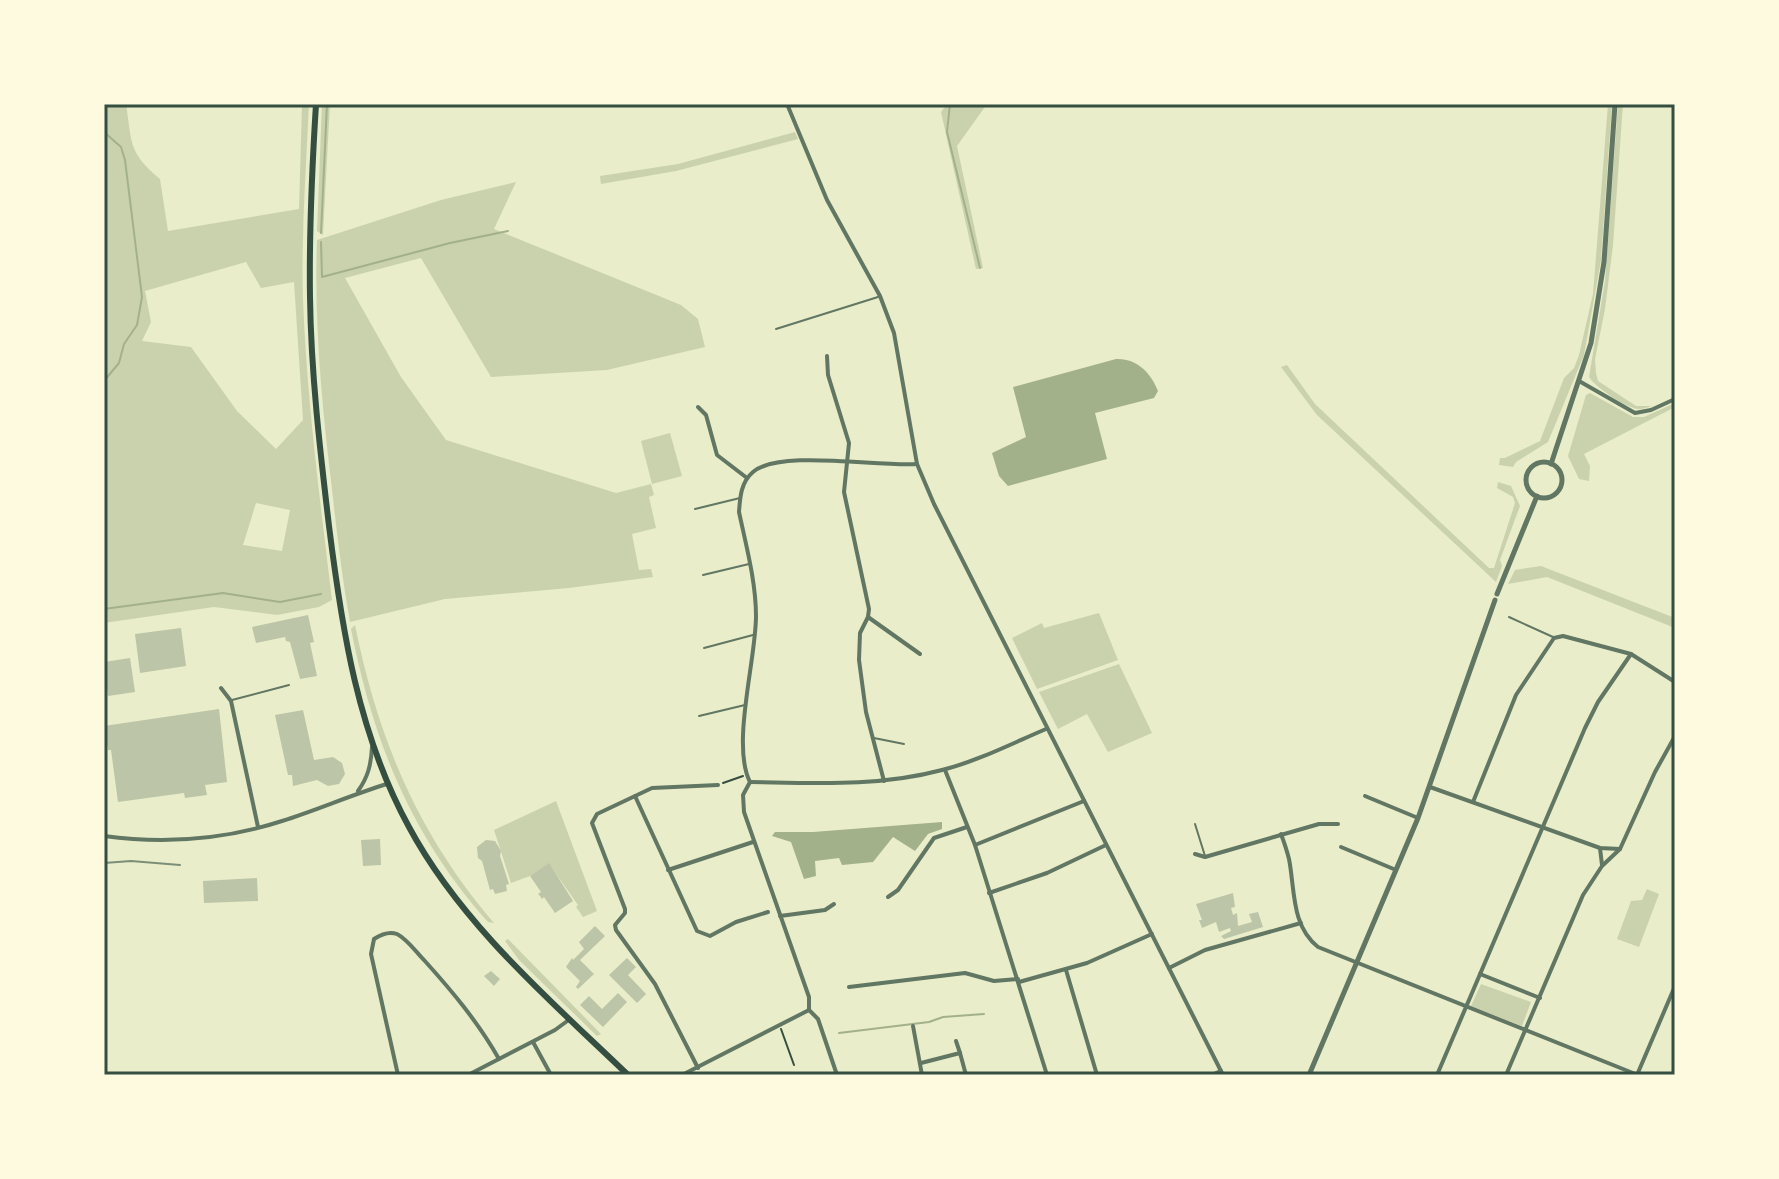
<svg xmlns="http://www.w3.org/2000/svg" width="1779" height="1179" font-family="'Source Sans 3',sans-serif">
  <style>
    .green { fill: #cad2ad; fill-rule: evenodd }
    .water { fill: #a3b18a }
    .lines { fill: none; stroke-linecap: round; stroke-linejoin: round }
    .stream { stroke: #a3b18a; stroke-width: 2 }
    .building { fill: #bcc5a7 }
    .path { stroke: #344e41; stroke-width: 2 }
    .service { stroke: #617663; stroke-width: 2 }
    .minor { stroke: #617663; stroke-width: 4 }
    .tertiary { stroke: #617663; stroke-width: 5 }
    .primary { stroke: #344e41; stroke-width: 6 }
    .rail { stroke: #7c8e77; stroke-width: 2 }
    .neatline { fill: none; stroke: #344e41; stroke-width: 3 }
  </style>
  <rect width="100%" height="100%" fill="#e9edc9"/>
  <g class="green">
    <path d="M104 104H126C132 143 128 152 160 179L168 231 299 209 302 104H309C306 169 301 235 303 300 307 401 320 500 332 600L319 607 277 615 214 607 104 623ZM246 262 261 288 294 282 303 420 276 449 237 411 191 347 142 341 151 322 145 291ZM256 503 290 510 282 551 243 545Z"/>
    <path d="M322 104H330L323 235 317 231Z"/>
    <path d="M947 104H987L957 146 983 268 976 269 941 112Z"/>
    <path d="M1608 104H1612L1601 260 1584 355 1548 442 1516 462 1513 467 1499 465 1500 458H1505L1540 441 1564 378 1574 368 1579 355 1593 294Z"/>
    <path d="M1618 104H1623L1613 245 1605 309 1595 359 1596 373 1598 381 1636 406H1652C1648 407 1643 409 1639 409 1627 409 1594 386 1589 377L1605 281Z"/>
    <path d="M795 132 798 139 676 171 601 184 600 176 678 164Z"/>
    <path d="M516 182 494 229 681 305 698 319 705 347 607 370 491 377 421 258 345 278 401 377 446 440 616 493 651 484 654 495 649 497 656 528 632 534 639 570 651 569 653 577 569 588 445 599 350 622C342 578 337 534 332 489 322 406 314 324 317 240L441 200Z"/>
    <path d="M1287 365 1315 404 1489 568H1494L1515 503 1513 497 1497 488 1498 482 1511 486 1520 506 1500 560 1502 566 1496 582 1317 415 1281 367Z"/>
    <path d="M1590 393 1633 417H1644L1675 403V407L1584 454 1590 466 1589 481 1579 479 1568 456 1586 395Z"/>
    <path d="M670 433 682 476 652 484 641 441Z"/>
    <path d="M1541 566 1675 618V628L1547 577 1508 584 1515 570Z"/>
    <path d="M1099 613 1118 660 1037 689 1012 638 1042 623 1044 628Z"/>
    <path d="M355 625C378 739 418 834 494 923L488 922C411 836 373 741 351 629Z"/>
    <path d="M1119 664 1152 733 1108 752 1087 714 1058 729 1039 692Z"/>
    <path d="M556 801 597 911 583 917 576 907 578 905 549 864 530 876 511 883C505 864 500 848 494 830Z"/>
    <path d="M1647 889 1659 894 1639 947 1617 939 1631 901 1642 900Z"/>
    <path d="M508 939 601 1034 597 1036 519 960 505 941Z"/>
    <path d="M1481 984 1531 1002 1522 1026 1471 1006Z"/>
  </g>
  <g class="water">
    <path d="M1116 359C1137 358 1151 373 1158 391L1154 398 1095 413 1107 459 1008 486 999 476 992 453 1026 437 1013 387Z"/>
    <path d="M942 822V829L928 834 915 851 893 837 873 862 842 865 839 858 815 861 816 876 804 879 791 842 772 836 775 832H813Z"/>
  </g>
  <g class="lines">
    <g class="stream">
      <path d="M950 104 947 132 980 268"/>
      <path d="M104 132 121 147 125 160 142 297 137 325 124 344 119 363 104 381"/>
      <path d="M321 233 327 104"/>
      <path d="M321 242 322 277 450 243 508 231"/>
      <path d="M104 609 223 593 280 602 321 594"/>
      <path d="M839 1033 929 1022 943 1017 984 1014"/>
    </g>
  </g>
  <g class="building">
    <path d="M308 615 314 642 310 643 317 676 300 679 290 642 286 641 285 637 256 643 252 627Z"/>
    <path d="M181 628 186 666 140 673 135 634Z"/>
    <path d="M130 658 135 692 108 696 104 662Z"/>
    <path d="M219 709 227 782 205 785 207 795 185 798 184 793 118 802 111 750H108L104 726Z"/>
    <path d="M303 710 314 760 333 757 342 763 345 774 339 784 328 786 317 780 293 786 292 775H288L275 715Z"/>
    <path d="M380 839 381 865 363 866 361 840Z"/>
    <path d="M486 840 495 841 501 851 500 856 509 884 506 885 507 891 495 894 493 889 490 890 482 861 478 858 477 847Z"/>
    <path d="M549 863 573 901 555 913 544 897 542 899 540 896 538 894 541 892 530 876Z"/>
    <path d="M257 878 258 901 204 903 203 881Z"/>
    <path d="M1233 893 1235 907 1231 908 1233 915 1237 913 1238 926 1252 922 1249 914 1258 912 1263 927 1224 939 1221 936 1231 931 1230 928 1219 932 1216 922 1202 928 1199 920H1202L1196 904Z"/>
    <path d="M595 926 605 936 580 960 594 974 578 989 576 987 580 981 566 967 572 958 573 960 584 949 579 942Z"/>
    <path d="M627 958 636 967 628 975 646 994 637 1003 609 975Z"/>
    <path d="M491 971 500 979 494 986 484 976Z"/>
    <path d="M618 993 627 1002 603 1027 580 1005 589 996 602 1009Z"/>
  </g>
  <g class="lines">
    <g class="path">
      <path d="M723 783 743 776"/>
      <path d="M781 1029 794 1065"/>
    </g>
    <g class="service">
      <path d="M776 329 878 297"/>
      <path d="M695 509 740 498"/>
      <path d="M703 575 749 564"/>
      <path d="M1509 617 1553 637"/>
      <path d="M704 648 753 635"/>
      <path d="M232 700 289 685"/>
      <path d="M699 716 745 705"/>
      <path d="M874 738 904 744"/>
      <path d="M1195 824 1205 856"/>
    </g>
    <g class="minor">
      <path d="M787 104 827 200 880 296 894 333 917 464 934 504 1223 1075"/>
      <path d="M827 356 828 375 849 443 844 492 869 609 868 617 860 633 859 660 866 712 884 781"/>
      <path d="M1579 381 1635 413 1651 410 1675 399"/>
      <path d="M698 407 706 415 717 455 747 478"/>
      <path d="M868 617 920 654"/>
      <path d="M221 688 231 701 258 827"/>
      <path d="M945 770 975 845 1047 1075"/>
      <path d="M750 782C814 783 879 787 942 770 978 761 1013 743 1046 729"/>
      <path d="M1430 787 1600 848 1620 849"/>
      <path d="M358 791C368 777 371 765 372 747"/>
      <path d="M635 796 697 931 710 936 736 922 768 912"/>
      <path d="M1365 796 1418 818"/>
      <path d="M1473 802 1516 695 1554 638 1563 636 1631 654 1675 682"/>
      <path d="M104 828 105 836"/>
      <path d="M1281 834C1284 842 1287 851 1289 859 1295 889 1291 926 1318 947L1638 1075"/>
      <path d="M104 836C164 844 224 840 282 821 317 810 351 795 387 784"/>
      <path d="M975 845 1084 801"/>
      <path d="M1341 847 1396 870"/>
      <path d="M1600 848 1602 865"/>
      <path d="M1195 854 1205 857 1319 824H1338"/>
      <path d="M668 870 753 842"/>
      <path d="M989 893 1047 873 1106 845"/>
      <path d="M888 897 898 890 934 838 967 827"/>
      <path d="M780 916 825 910 834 904"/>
      <path d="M1169 968 1205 950 1301 923"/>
      <path d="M1066 970 1097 1075"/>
      <path d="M1480 974 1540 998"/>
      <path d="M1019 982 1087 963 1152 934"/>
      <path d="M849 987 965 973 994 981 1018 979"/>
      <path d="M809 1010V997L744 812 743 795 750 782C731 745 756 660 756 616 756 582 746 545 739 512 740 497 741 482 753 472 780 449 878 467 917 464"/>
      <path d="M809 1010 818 1019 837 1075"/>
      <path d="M913 1026 922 1075"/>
      <path d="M533 1042 551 1075"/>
      <path d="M960 1053 966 1075"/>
      <path d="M921 1063 960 1053 956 1041"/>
      <path d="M698 1068 655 984 616 930 615 925 625 913V909L592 823 597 814 652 788 718 785"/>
      <path d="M398 1075 371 954 374 939C380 935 389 931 397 934 407 939 416 952 424 960 452 991 478 1022 499 1059"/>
      <path d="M468 1075 555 1030 570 1019"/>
      <path d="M682 1075 809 1010"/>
      <path d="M1211 1075 1221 1071"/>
      <path d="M1437 1075 1585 728 1598 702 1631 654"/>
      <path d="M1506 1075 1583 895 1602 866 1620 849 1655 772 1675 736"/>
      <path d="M1637 1075 1675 986"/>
    </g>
    <g class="tertiary">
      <circle cx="1544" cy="480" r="18"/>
      <path d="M1551 464 1591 343 1604 262 1615 104"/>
      <path d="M1497 594 1537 496"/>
      <path d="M1309 1075 1418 818 1495 600"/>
    </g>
    <path class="primary" d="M316 104C312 168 309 233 310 297 311 373 320 450 329 526 342 630 358 734 409 827 461 924 550 1000 628 1075"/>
    <path class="rail" d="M104 863 131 861 180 865"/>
  </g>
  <rect width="1779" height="1179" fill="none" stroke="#fefae0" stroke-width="212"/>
  <rect x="106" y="106" width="1567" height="967" class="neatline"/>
</svg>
